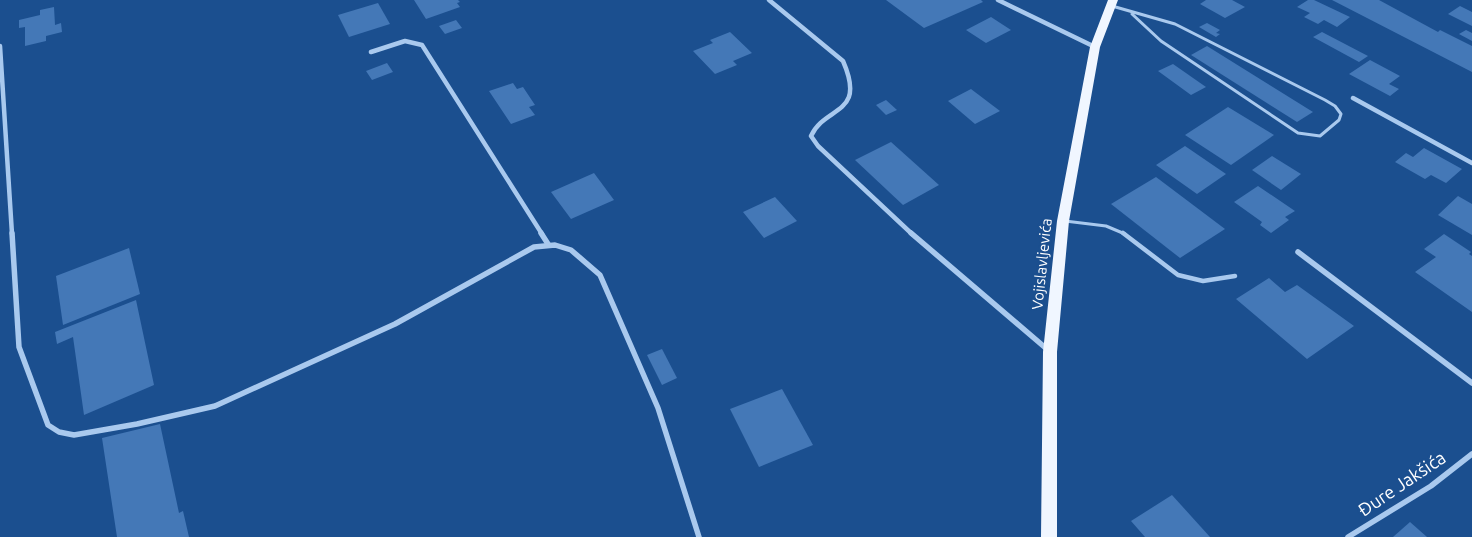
<svg xmlns="http://www.w3.org/2000/svg" width="1472" height="537" font-family="Ubuntu,sans-serif">
  <style>
    .building { fill: #4478b7 }
    .lines { fill: none; stroke-linecap: round; stroke-linejoin: round }
    .lane-far1 { stroke: #a9c9ee; stroke-width: 3 }
    .lane { stroke: #a9c9ee; stroke-width: 4.5 }
    .street-far1 { stroke: #a9c9ee; stroke-width: 4.5 }
    .street { stroke: #a9c9ee; stroke-width: 5.5 }
    .primary { fill: #f0f6ff; fill-rule: evenodd }
    .labels { text-anchor: middle; stroke-width: 4.5; stroke-linejoin: round; paint-order: stroke }
    .street-label { font-size: 15px; fill: #fff; stroke: #1b4f8f }
    .near-street-label { font-size: 18px; fill: #fff; stroke: #1b4f8f }
  </style>
  <rect width="100%" height="100%" fill="#1b4f8f"/>
  <g class="building">
    <path d="M414 0H458L460 2 457 3 460 7 426 19Z"/>
    <path d="M886 0H981L983 2 924 28Z"/>
    <path d="M1206 0H1232L1245 7 1225 18 1200 4Z"/>
    <path d="M1308 0H1314L1350 17 1337 27 1324 20 1318 24 1304 17 1310 13 1297 7Z"/>
    <path d="M1332 0H1379L1438 32 1440 30 1472 46V72Z"/>
    <path d="M378 3 390 24 349 37 338 15Z"/>
    <path d="M1460 6 1472 12V26L1448 14Z"/>
    <path d="M54 7 55 25 61 23 62 32 46 36V41L25 46V27L19 28V20L40 15V10Z"/>
    <path d="M991 17 1011 30 986 43 966 30Z"/>
    <path d="M456 20 462 28 445 34 439 26Z"/>
    <path d="M1207 23 1220 30 1216 33 1220 34 1216 37 1199 27Z"/>
    <path d="M1466 30 1472 33V41L1459 34Z"/>
    <path d="M730 32 752 53 733 61 737 65 715 74 693 51 713 43 710 40Z"/>
    <path d="M1322 32 1368 56 1359 62 1313 37Z"/>
    <path d="M1207 46 1313 112 1297 122 1191 55Z"/>
    <path d="M1370 60 1400 76 1389 84 1399 89 1390 96 1349 74Z"/>
    <path d="M387 63 393 72 372 80 366 71Z"/>
    <path d="M1173 64 1206 87 1191 95 1158 71Z"/>
    <path d="M513 83 517 89 523 87 535 105 529 107 535 115 511 124 489 91Z"/>
    <path d="M971 89 1000 111 975 124 948 101Z"/>
    <path d="M886 100 897 110 886 115 876 105Z"/>
    <path d="M1228 107 1274 135 1231 165 1185 135Z"/>
    <path d="M891 142 939 185 903 205 855 160Z"/>
    <path d="M1185 146 1226 174 1197 194 1156 165Z"/>
    <path d="M1424 148 1462 169 1446 183 1431 175 1425 179 1395 162 1406 153 1413 157Z"/>
    <path d="M1272 156 1301 174 1281 190 1252 170Z"/>
    <path d="M594 173 614 200 571 219 551 192Z"/>
    <path d="M1156 177 1225 229 1180 258 1111 204Z"/>
    <path d="M1258 186 1295 211 1285 217 1289 220 1271 233 1260 225 1262 222 1234 202Z"/>
    <path d="M1458 196 1472 204V235L1438 215Z"/>
    <path d="M775 197 797 221 764 238 743 212Z"/>
    <path d="M1444 234 1471 252 1469 254 1472 256V312L1415 272 1436 257 1424 249Z"/>
    <path d="M129 248 140 294 63 325 56 276Z"/>
    <path d="M1269 278 1285 292 1297 285 1354 326 1307 359 1236 299Z"/>
    <path d="M136 300 154 385 84 415 73 337 57 344 55 332Z"/>
    <path d="M662 349 677 378 662 385 647 355Z"/>
    <path d="M782 389 813 445 759 467 730 409Z"/>
    <path d="M160 424 179 513 183 511 189 537H117L102 438Z"/>
    <path d="M1172 495 1210 537H1145L1131 521Z"/>
    <path d="M1410 522 1427 537H1393Z"/>
  </g>
  <g class="lines">
    <g class="lane-far1">
      <path d="M1112 6 1175 24 1325 100 1335 106 1341 114 1339 120 1320 136 1298 133 1161 41 1132 14"/>
      <path d="M1065 221 1106 226 1125 234"/>
    </g>
    <path class="lane" d="M1123 233 1178 275 1203 281 1235 276"/>
    <g class="street-far1">
      <path d="M769 0 843 61C867 116 825 105 811 136L818 146 912 234"/>
      <path d="M998 0 1095 47"/>
      <path d="M0 46 12 234"/>
      <path d="M371 52 405 41 422 45 542 234"/>
      <path d="M1353 98 1472 163"/>
    </g>
    <g class="street">
      <path d="M12 233 19 347 48 425 59 432 74 435 137 424 215 406 395 324 534 247 555 245 571 250 600 275 658 408 699 537"/>
      <path d="M541 233 548 244"/>
      <path d="M911 233 1048 350"/>
      <path d="M1298 252 1472 383"/>
      <path d="M1348 537 1431 486 1472 454"/>
    </g>
    <path class="primary" d="M1108 0H1118L1100 47 1069 221 1057 352V537H1041L1043 352 1057 221 1090 47Z"/>
  </g>
  <g class="labels">
    <g class="street-label">
      <text transform="translate(1042 264) rotate(-84)" y="5">Vojislavljevića</text>
    </g>
    <g class="near-street-label">
      <text transform="translate(1402 484) rotate(-34)" y="6">Đure Jakšića</text>
    </g>
  </g>
</svg>
